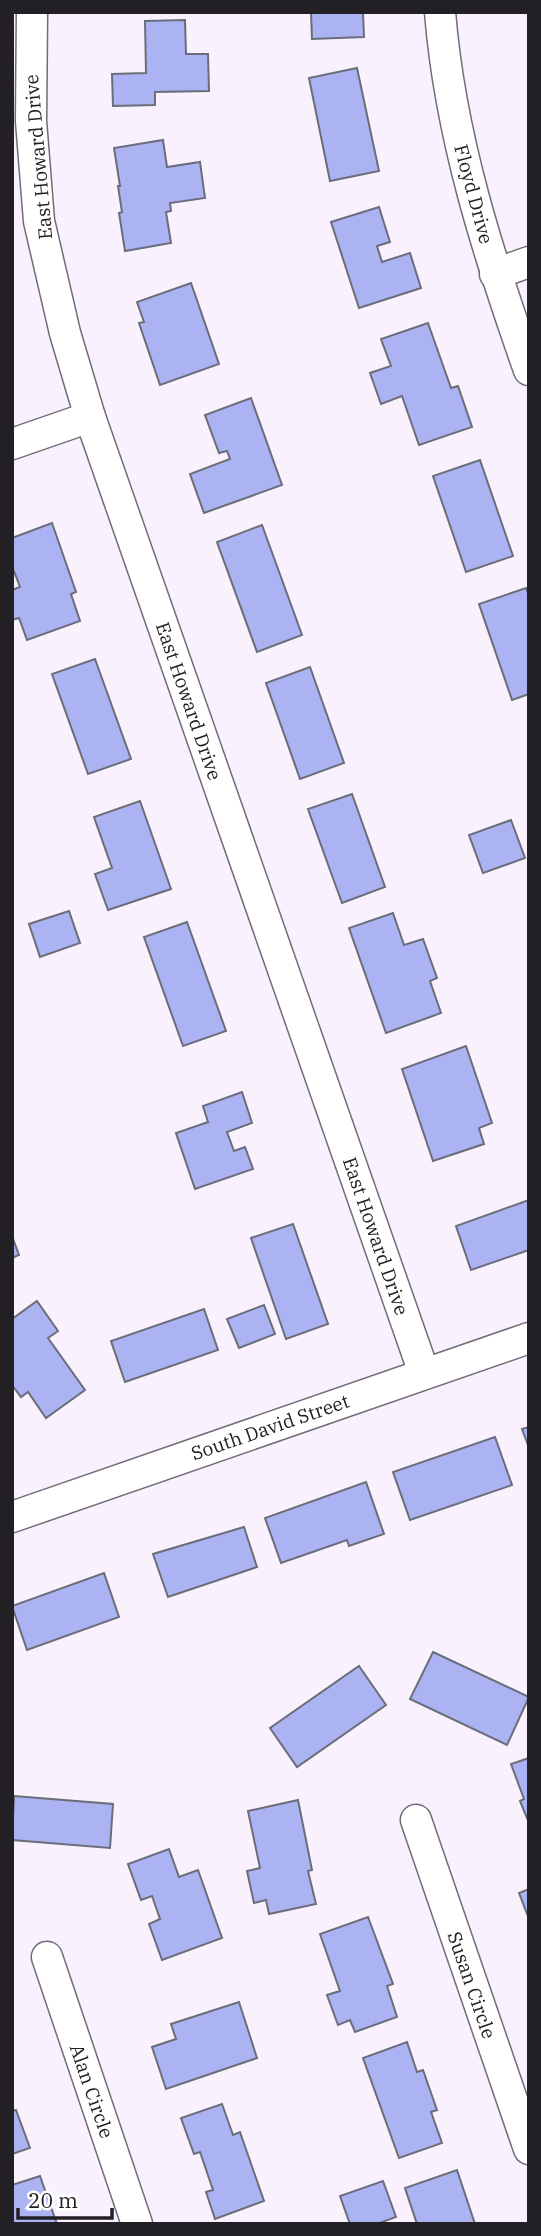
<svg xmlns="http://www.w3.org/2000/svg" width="541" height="2236" font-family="'IBM Plex Serif',serif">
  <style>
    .building { fill: #acb3f3; stroke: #6b6d78; stroke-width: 2 }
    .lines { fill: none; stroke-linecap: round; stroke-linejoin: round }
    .minor-casing { stroke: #726c77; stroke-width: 33 }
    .minor { stroke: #fff; stroke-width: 30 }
    .labels { text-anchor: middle; stroke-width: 5; stroke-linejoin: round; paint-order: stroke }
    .street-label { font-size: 19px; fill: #222024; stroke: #fff }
  </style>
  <rect width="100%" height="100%" fill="#f9f2fe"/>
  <g class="building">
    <path d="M311 12H363L364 37 312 39Z"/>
    <path d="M185 20 186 54H208L209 91 155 92V105L113 106 112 74 146 73 145 21Z"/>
    <path d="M357 68 379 171 330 181 309 78Z"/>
    <path d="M163 140 167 167 200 162 205 198 170 203 171 211 166 212 171 243 125 251 119 213 122 212 118 186H120L114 148Z"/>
    <path d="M379 207 390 242 377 246 382 262 410 253 421 288 359 308 331 222Z"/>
    <path d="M191 283 219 364 160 385 139 323 144 322 137 302Z"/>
    <path d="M428 323 451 388 458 386 472 427 419 445 402 396 381 404 370 373 391 366 381 339Z"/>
    <path d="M251 398 282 485 204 513 190 474 230 459 227 451 219 453 205 415Z"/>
    <path d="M480 460 513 556 466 572 433 476Z"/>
    <path d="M52 523 76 592 71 594 80 621 27 640 19 618 12 620V590L20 587 12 566V538Z"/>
    <path d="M262 525 302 635 257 652 217 542Z"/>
    <path d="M526 588 529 596V694L512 700 479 604Z"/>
    <path d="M95 659 131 759 88 774 52 674Z"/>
    <path d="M310 667 344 763 300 779 266 683Z"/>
    <path d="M352 794 385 887 342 903 308 809Z"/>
    <path d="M140 801 171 889 108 910 95 874 112 868 94 817Z"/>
    <path d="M511 820 525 858 483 873 469 835Z"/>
    <path d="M69 911 80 943 40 957 29 924Z"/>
    <path d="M393 913 404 945 423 939 437 978 430 981 441 1013 386 1033 349 928Z"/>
    <path d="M187 922 226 1031 183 1046 144 937Z"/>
    <path d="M466 1046 492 1123 479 1128 484 1144 433 1161 402 1069Z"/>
    <path d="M242 1092 252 1123 227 1132 234 1151 245 1147 253 1169 195 1189 176 1133 208 1122 203 1106Z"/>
    <path d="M529 1200V1250L471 1270 456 1226Z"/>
    <path d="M293 1224 328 1324 286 1339 251 1238Z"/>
    <path d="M12 1236 19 1255 12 1258Z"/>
    <path d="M37 1301 58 1331 48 1338 85 1390 46 1418 28 1392 21 1397 12 1385V1319Z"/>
    <path d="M264 1305 275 1334 239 1348 227 1319Z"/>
    <path d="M204 1309 218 1350 125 1382 111 1341Z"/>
    <path d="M529 1427V1448L522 1429Z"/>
    <path d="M495 1437 512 1485 410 1520 393 1472Z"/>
    <path d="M366 1482 384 1534 349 1546 347 1540 281 1563 265 1518Z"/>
    <path d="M244 1527 257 1567 168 1597 153 1554Z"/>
    <path d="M104 1573 119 1617 27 1650 12 1606Z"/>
    <path d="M433 1652 529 1697 507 1745 410 1699Z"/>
    <path d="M359 1666 386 1705 297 1767 270 1728Z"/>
    <path d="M529 1758V1823L520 1801 524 1799 511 1764Z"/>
    <path d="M14 1796 113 1804 110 1848 12 1840Z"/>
    <path d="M298 1800 312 1870 308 1871 316 1904 269 1914 266 1900 254 1903 247 1871 260 1868 248 1811Z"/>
    <path d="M169 1849 179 1877 198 1870 222 1938 162 1960 149 1924 160 1919 152 1896 141 1900 128 1864Z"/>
    <path d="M529 1889V1919L519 1893Z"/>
    <path d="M368 1917 393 1984 387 1986 397 2017 355 2032 350 2020 338 2025 327 1995 340 1991 320 1934Z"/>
    <path d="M239 2002 257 2058 166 2089 152 2047 176 2039 171 2024Z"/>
    <path d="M407 2042 417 2072 423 2070 437 2110 431 2112 442 2143 399 2158 363 2058Z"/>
    <path d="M222 2104 233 2135 240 2132 264 2201 215 2219 206 2192 213 2190 200 2152 194 2154 181 2118Z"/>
    <path d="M16 2110 30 2148 12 2154V2111Z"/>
    <path d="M457 2170 475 2224H417L405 2188Z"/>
    <path d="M40 2176 57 2224H12V2185Z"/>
    <path d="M383 2181 396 2217 377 2224H350L340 2196Z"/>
  </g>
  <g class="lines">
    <g class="minor-casing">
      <g id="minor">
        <path d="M32 12 31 121 39 221 65 333 90 417 424 1373"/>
        <path d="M440 12C450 136 488 254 529 370"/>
        <path d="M495 274 529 262"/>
        <path d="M12 444 90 417"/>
        <path d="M12 1517 529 1338"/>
        <path d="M416 1820 529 2149"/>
        <path d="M47 1957 137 2224"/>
      </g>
    </g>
    <use href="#minor" class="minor"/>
  </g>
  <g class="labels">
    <g class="street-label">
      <text transform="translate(38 157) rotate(-95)" y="7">East Howard Drive</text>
      <text transform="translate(474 194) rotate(75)" y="7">Floyd Drive</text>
      <text transform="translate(189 701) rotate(71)" y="7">East Howard Drive</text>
      <text transform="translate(376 1236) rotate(71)" y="7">East Howard Drive</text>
      <text transform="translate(270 1427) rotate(-19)" y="7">South David Street</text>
      <text transform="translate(472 1985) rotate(71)" y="7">Susan Circle</text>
      <text transform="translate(92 2091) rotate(71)" y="7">Alan Circle</text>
    </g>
  </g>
  <rect width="541" height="2236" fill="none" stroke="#222024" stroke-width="28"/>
  <path d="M18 2208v10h94v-10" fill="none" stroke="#222024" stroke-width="3.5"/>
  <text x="28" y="2208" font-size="21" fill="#222024" stroke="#ffffff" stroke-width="5" paint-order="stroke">20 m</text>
</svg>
